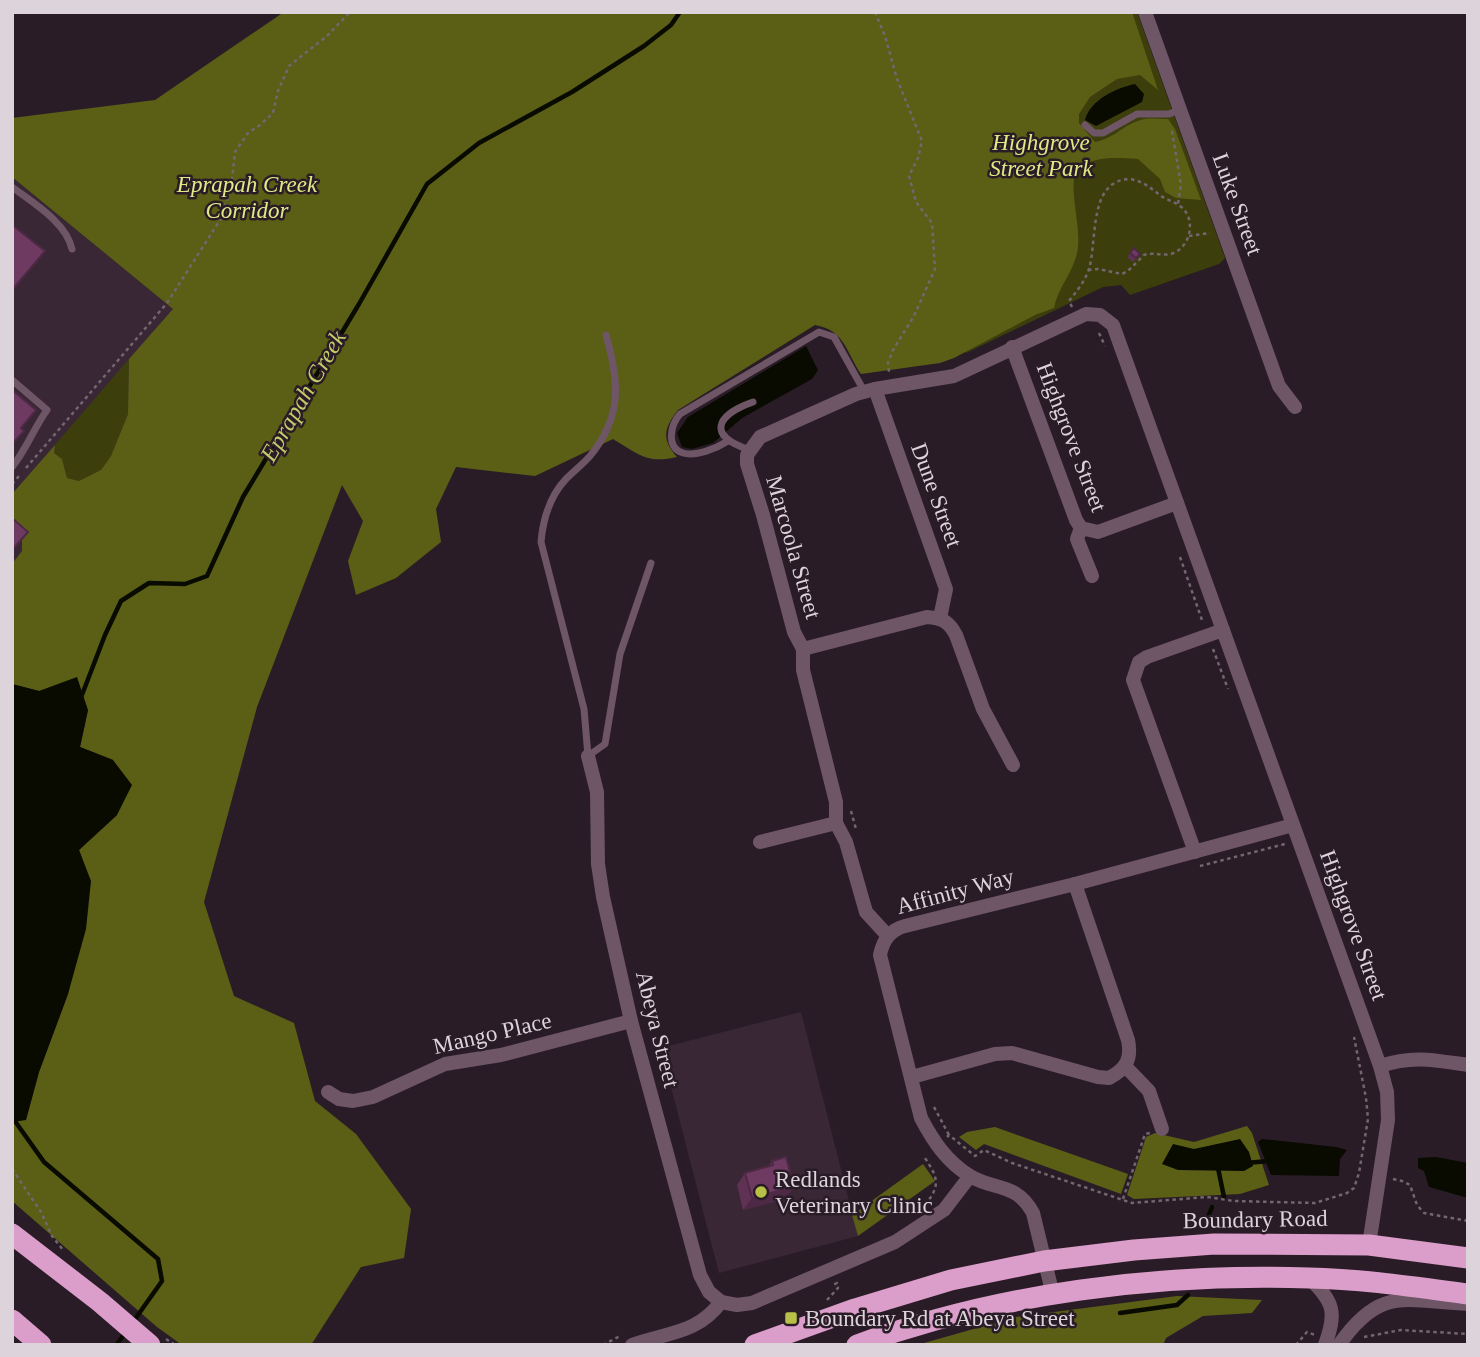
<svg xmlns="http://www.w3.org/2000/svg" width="1480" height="1357" font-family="Georgia,serif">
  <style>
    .built { fill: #3a2735 }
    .green { fill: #3c3f0b }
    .forest { fill: #5b5f15 }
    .water { fill: #090a00 }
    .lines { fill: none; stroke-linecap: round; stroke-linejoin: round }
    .stream { stroke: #090a00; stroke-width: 4.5 }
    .path { stroke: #72666f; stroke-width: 2.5; stroke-dasharray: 3.5 3.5; stroke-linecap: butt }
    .lane { stroke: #6f5667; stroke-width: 7 }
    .street { stroke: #6f5667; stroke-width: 14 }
    .highway { stroke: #db9dca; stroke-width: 21 }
    .wall { fill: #5f3254 }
    .shaded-wall { fill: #4e2945 }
    .building { fill: #6f3a62; stroke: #4e2945; stroke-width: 2 }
    .poi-dot { fill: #b9c046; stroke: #2a1c27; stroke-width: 2.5 }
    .labels { text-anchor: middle; stroke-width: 5; stroke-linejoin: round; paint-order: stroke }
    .park-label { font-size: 23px; font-style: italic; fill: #e1e986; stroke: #2a1c27 }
    .street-label { font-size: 23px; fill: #ddd3da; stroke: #2a1c27 }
    .poi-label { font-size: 23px; fill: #ddd3da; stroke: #2a1c27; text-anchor: start }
    .water-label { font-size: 24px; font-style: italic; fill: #c5cc69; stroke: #2a1c27 }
  </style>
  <rect width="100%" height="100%" fill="#2a1c27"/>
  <g class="built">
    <path d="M12 177 224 351 23 576 12 586Z"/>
    <path d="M801 1012 858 1236 719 1273 661 1048Z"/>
  </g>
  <g class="green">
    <path d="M842 12H1137L1225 258 1219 264 1130 295 1121 285 1103 287 966 353Z"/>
    <path d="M129 359 128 414 111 456 101 470 79 481 67 478 62 459 54 453 55 445Z"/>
  </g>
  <g class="forest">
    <path d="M284 12H1132L1158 90 1140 75 1117 79 1090 97 1079 114V123L1095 142C1115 138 1122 126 1138 121 1147 117 1158 119 1168 119L1175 129 1201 200 1176 198 1165 192 1160 179 1138 159C1115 158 1094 155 1075 171 1070 196 1080 221 1078 247 1076 270 1058 286 1054 308L1035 315 954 358 940 363 861 374C846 352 845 330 815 325L678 410C664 428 661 439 677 457 647 464 638 454 613 439L535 476 456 467 436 509 441 542 396 578 356 595 348 561 363 521 342 485 257 707 204 902 234 996 294 1023 315 1101 356 1134 411 1209 404 1258 361 1267 311 1345H182L157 1327 12 1201V1123L26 1119 39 1072 68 994 90 881 79 850 117 815 113 760 80 747 88 710 39 691 12 684V564L22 551V540L12 532V494L55 445 54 453 62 459 67 478 79 481 101 470 111 456 128 414 129 359 173 309 12 177V118L155 100Z"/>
    <path d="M1247 1126 1252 1133 1269 1185 1240 1194 1134 1199 1127 1195 1146 1137 1155 1133 1194 1142Z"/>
    <path d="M995 1127 1128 1174 1121 1194 984 1144 976 1150 959 1137 967 1132Z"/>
    <path d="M923 1164 935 1181 858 1236 852 1215Z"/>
    <path d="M1177 1296 1262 1300 1252 1313 1203 1316 1166 1338 1163 1345H917L1016 1317Z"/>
  </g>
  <g class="water">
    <path d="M1135 84 1144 94 1142 102 1096 126 1085 120C1090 100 1116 88 1135 84Z"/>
    <path d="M806 346 818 370 812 379 742 418 713 443 692 449 682 447 677 433 688 417Z"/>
    <path d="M77 677 88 710 80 747 113 760 132 785 117 815 79 850 91 881 86 929 68 994 39 1072 26 1120 12 1122V684L39 691Z"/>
    <path d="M1240 1139 1249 1152 1253 1166 1244 1171 1178 1170 1162 1164 1173 1144 1194 1149Z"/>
    <path d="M1262 1139 1336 1147 1347 1150 1340 1159 1339 1176 1271 1175 1258 1142Z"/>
    <path d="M1436 1157 1468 1163V1198L1429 1187 1424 1171 1418 1168V1158Z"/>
  </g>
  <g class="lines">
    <g class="stream">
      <path d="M80 700 105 635 121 601 149 583 185 584 207 576 243 497 359 304 427 184 479 143 572 92 644 46 671 25 680 12"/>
      <path d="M12 1117 44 1162 158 1259 162 1281 133 1322"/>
      <path d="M1246 1163 1269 1161"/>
      <path d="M1218 1168 1224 1197"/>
      <path d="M1207 1220 1212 1207"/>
      <path d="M1120 1313 1177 1305 1188 1295"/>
      <path d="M116 1345 126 1332"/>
    </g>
    <g class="path">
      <path d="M875 12 885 36 897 79 922 141 918 158 909 176 916 202 932 223 935 269 914 316 893 350 888 363 889 372"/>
      <path d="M1172 131 1181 185 1178 204"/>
      <path d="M1189 236 1210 233"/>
      <path d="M1072 307 1069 301C1077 291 1085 281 1089 269 1096 245 1091 198 1113 184 1132 172 1147 185 1161 196 1167 200 1175 202 1180 206 1197 218 1191 248 1171 254 1162 256 1153 252 1144 255L1128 271 1122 274 1098 269 1088 270"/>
      <path d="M1099 333 1105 346"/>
      <path d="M26 468 167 303 220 220 231 188 235 152 248 133 260 125 273 113 278 91 289 66 327 36 350 12"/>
      <path d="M12 484 19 476"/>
      <path d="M1180 557 1203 623"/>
      <path d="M1213 649 1228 689"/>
      <path d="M851 811 856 829"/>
      <path d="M1200 866 1285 844"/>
      <path d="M934 1107 949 1135"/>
      <path d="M947 1137 949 1135 975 1156 984 1150 1012 1163 1132 1203 1207 1197 1234 1201 1315 1203 1347 1193 1354 1188 1359 1173 1368 1119 1366 1098 1354 1037"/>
      <path d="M12 1169 41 1212 52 1236 63 1250"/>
      <path d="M1393 1179 1402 1181 1410 1185 1417 1205 1424 1213 1468 1221"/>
      <path d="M1123 1199 1145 1134 1150 1133"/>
      <path d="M925 1205C941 1185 938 1178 925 1158L927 1156"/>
      <path d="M827 1300 838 1288 837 1283 833 1285"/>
      <path d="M1364 1337 1401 1330 1468 1334"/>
      <path d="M166 1339 175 1345"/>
      <path d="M603 1345 620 1336"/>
      <path d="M1296 1345 1307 1332 1315 1335"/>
    </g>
    <g class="lane">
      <path d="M1085 125 1094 133H1103L1137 114H1169L1179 110"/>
      <path d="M12 187C33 203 66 222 72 249"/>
      <path d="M606 335C619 381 623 416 590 456 583 464 574 471 566 479 550 496 543 519 541 542L584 709 588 756 605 744 620 654 651 563"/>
      <path d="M12 380 47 410C34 428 26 450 12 467"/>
      <path d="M728 441C717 448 696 457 683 453 665 448 671 424 680 414L819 332 834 337 864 391"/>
      <path d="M750 450C706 436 716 415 753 402"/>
    </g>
    <g class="street">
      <path d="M1145 12 1279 386 1295 407"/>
      <path d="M1012 347 1076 520 1081 528 1098 532 1177 503"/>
      <path d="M875 389 946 589 940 618"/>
      <path d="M1081 528 1077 539 1092 576"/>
      <path d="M803 649 927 617C943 618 949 622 956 635L983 709 1013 765"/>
      <path d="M588 756 597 792 598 864 603 897 631 1021 700 1275 709 1292 721 1302"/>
      <path d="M760 842 836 823"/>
      <path d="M1195 852 1133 680 1139 662 1147 657 1223 630"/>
      <path d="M888 936 866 912 846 842 836 823V802L803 670V649L794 632 763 515 747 464V455L760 437 856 394 875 389 954 376 1086 314 1100 315 1113 325 1380 1066 1387 1092 1388 1120 1369 1245"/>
      <path d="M1125 1066 1149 1091 1162 1129"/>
      <path d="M1380 1066C1413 1055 1434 1060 1468 1065"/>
      <path d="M912 1077 995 1054 1012 1053 1098 1077 1109 1078C1126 1069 1132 1059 1128 1040L1075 884"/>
      <path d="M328 1092 339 1099 353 1101 373 1097 445 1064 501 1055 631 1021"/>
      <path d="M1309 1278C1334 1302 1337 1312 1325 1345"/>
      <path d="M1053 1295 1033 1213C1016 1182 995 1191 970 1176 947 1162 933 1141 921 1118L880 955C883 940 890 930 905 926L1075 884 1293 825"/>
      <path d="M632 1345C668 1332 697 1334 721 1302L737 1305 752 1303 895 1242 944 1210 970 1176"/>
      <path d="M1339 1345C1380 1286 1404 1301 1468 1304"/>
    </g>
    <g class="highway">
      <path d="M12 1234 100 1302 150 1345"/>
      <path d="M12 1320 41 1345"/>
      <path d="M755 1345 855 1309 951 1280 1044 1261 1134 1250 1214 1244 1369 1245 1468 1258"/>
      <path d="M857 1345C999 1293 1158 1273 1309 1278 1362 1279 1415 1287 1468 1294"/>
    </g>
  </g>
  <g class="wall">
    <path d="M1130 253 1140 254 1133 262 1127 257Z"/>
    <path d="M772 1161 785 1199 743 1210 737 1185 745 1173 768 1167Z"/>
  </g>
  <g class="shaded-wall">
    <path d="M45 251 36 263 12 292V290Z"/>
    <path d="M794 1187 785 1199 743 1210 752 1198Z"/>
  </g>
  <g class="building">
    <path d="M12 225 45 251 12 290Z"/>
    <path d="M1134 248 1140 254 1136 258 1130 253Z"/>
    <path d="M12 390 36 410 21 428 24 431 12 444Z"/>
    <path d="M12 518 28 532 12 550Z"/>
    <path d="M786 1157 794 1187 752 1198 745 1173 773 1165 772 1161Z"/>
  </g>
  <g class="poi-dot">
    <circle cx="761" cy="1192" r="7"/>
    <rect x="784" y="1311" width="14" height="14" rx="3.5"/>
  </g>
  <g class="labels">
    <g class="park-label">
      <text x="1041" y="150">Highgrove<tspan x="1041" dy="26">Street Park</tspan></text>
      <text x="247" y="192">Eprapah Creek<tspan x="247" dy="26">Corridor</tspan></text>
    </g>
    <g class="street-label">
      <text transform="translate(1238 204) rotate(70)" y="8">Luke Street</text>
      <text transform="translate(1072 437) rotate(69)" y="8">Highgrove Street</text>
      <text transform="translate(937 495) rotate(70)" y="8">Dune Street</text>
      <text transform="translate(794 547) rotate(74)" y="8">Marcoola Street</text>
      <text transform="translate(955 891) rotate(-15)" y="8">Affinity Way</text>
      <text transform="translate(1354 925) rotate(70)" y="8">Highgrove Street</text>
      <text transform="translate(658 1029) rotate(76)" y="8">Abeya Street</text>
      <text transform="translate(492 1033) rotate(-13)" y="8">Mango Place</text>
      <text transform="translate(1255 1219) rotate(-1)" y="8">Boundary Road</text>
    </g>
    <g class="poi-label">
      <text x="775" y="1187">Redlands<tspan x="775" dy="26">Veterinary Clinic</tspan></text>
      <text x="805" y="1326">Boundary Rd at Abeya Street</text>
    </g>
    <g class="water-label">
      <text transform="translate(303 396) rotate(-60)" y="8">Eprapah Creek</text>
    </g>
  </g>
  <rect width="1480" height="1357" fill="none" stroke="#ddd3da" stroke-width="28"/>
</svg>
